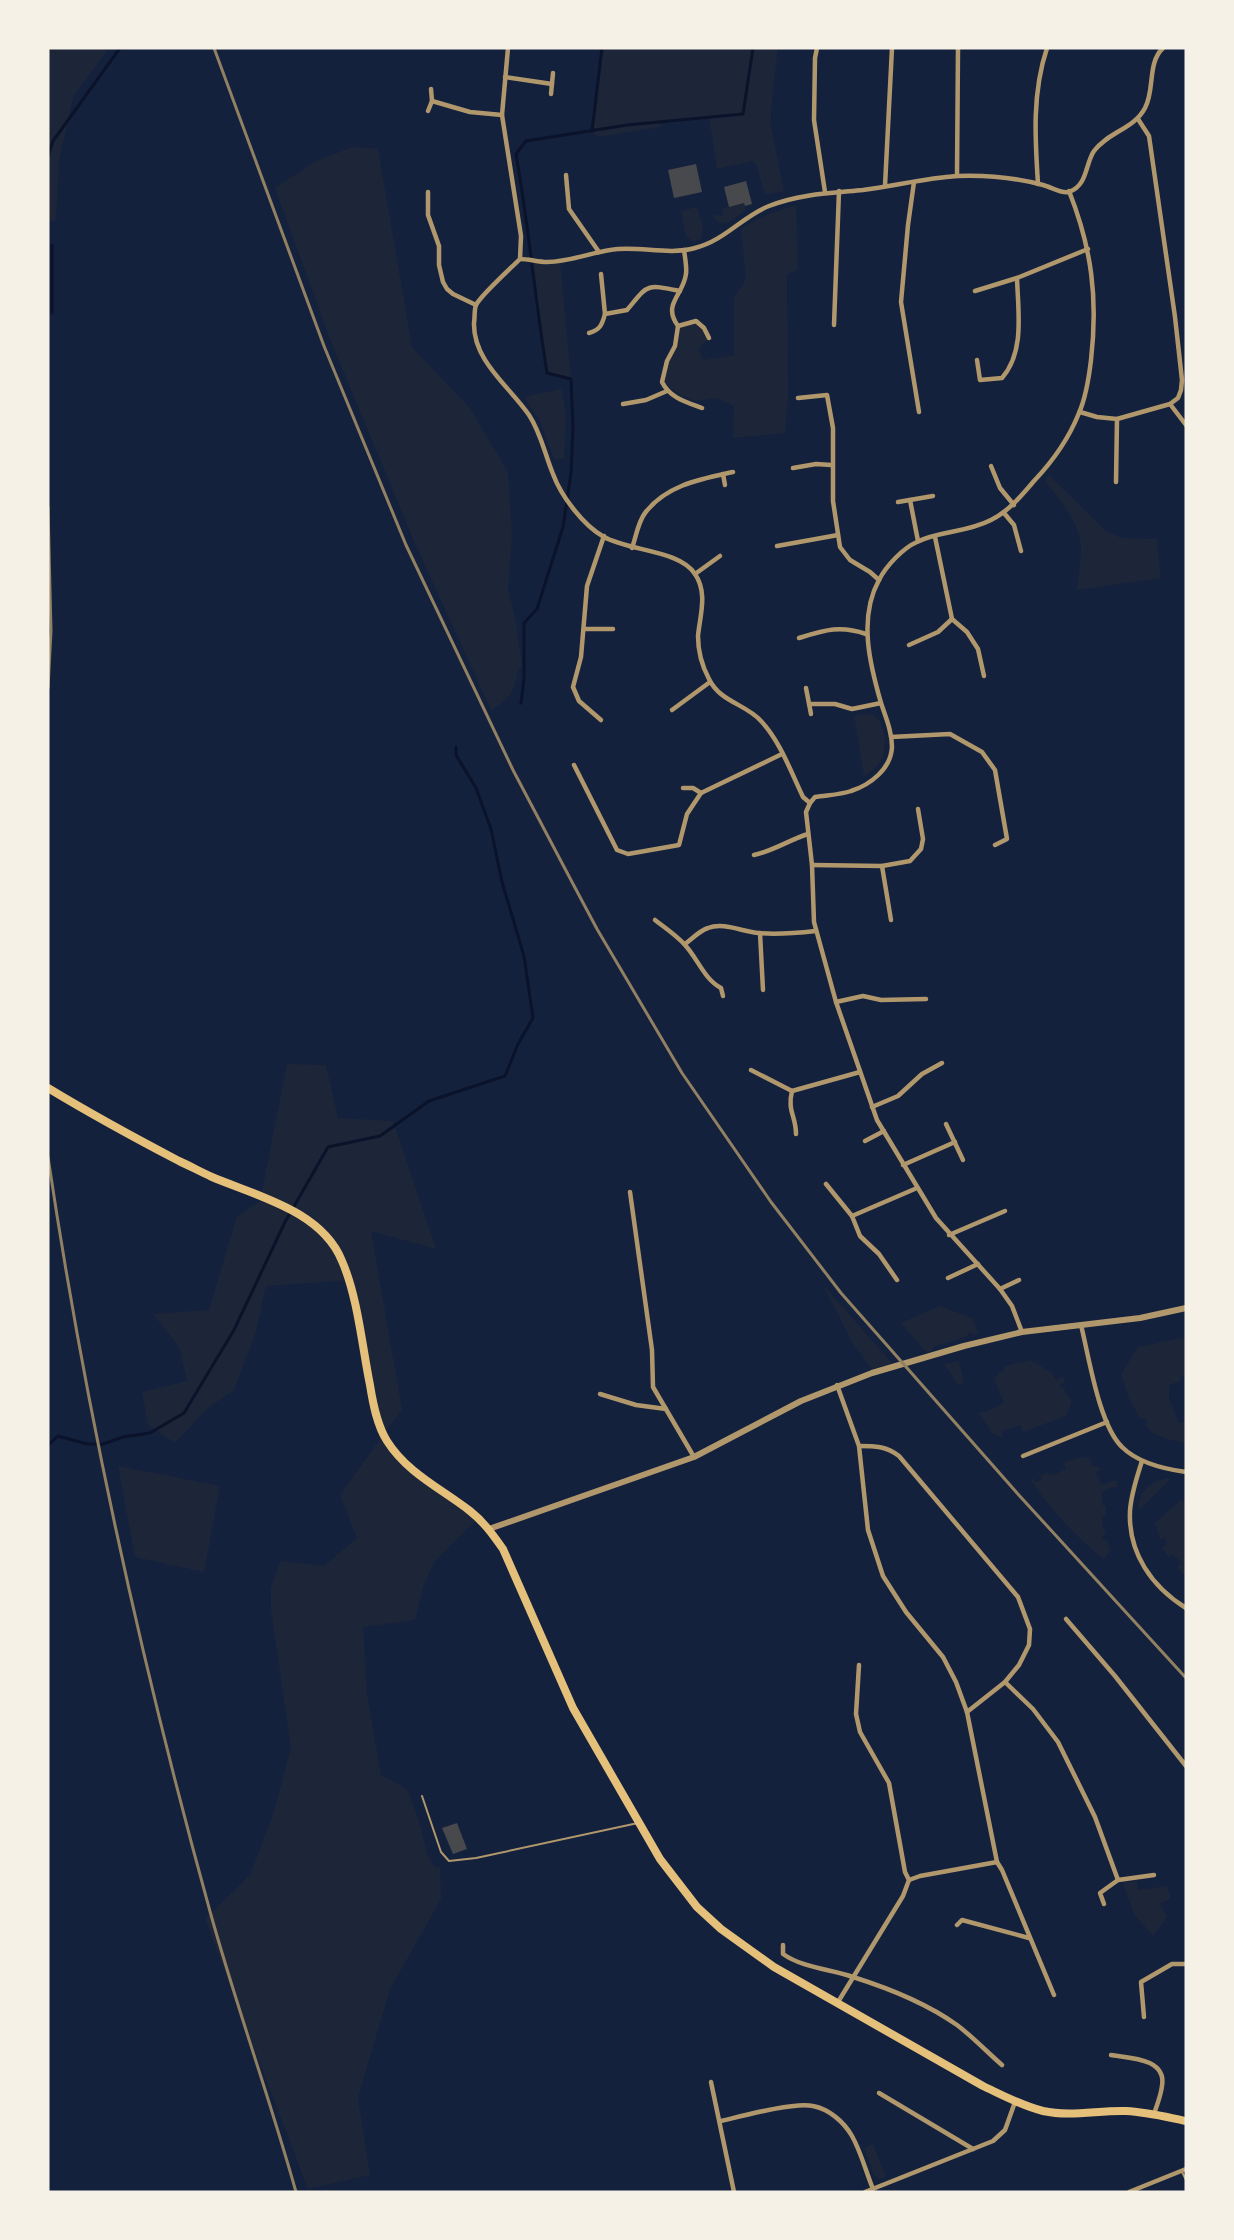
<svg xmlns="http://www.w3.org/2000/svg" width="1234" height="2240" font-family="'Space Grotesk',sans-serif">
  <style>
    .green { fill: #1d2539 }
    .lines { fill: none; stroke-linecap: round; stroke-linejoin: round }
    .stream { stroke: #0b132b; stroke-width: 3 }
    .building { fill: #48494c }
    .service { stroke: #b1986c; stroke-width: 2 }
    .minor { stroke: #b1986c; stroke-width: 4.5 }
    .tertiary { stroke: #b1986c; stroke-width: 6 }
    .trunk { stroke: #e5c07b; stroke-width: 8 }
    .rail { stroke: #918062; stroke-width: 3 }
  </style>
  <rect width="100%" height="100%" fill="#14213d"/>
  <g class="green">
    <path d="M48 48H109L73 97 59 161 56 220 48 222Z"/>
    <path d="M602 48H778L771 109V125L784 191 765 195 756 164 753 161 717 169 709 117 660 122 661 127 598 137 592 131Z"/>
    <path d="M352 147 378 149 412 347 469 407 508 472 512 537 508 589 516 623 522 665C516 671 517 677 515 684 511 697 502 703 491 710L414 541 332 344 275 188 314 162Z"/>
    <path d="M744 203 746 210 728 223 718 222 713 216V214L722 216 723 208Z"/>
    <path d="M796 205 798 269 787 275 788 396 785 433 733 438 734 406 716 398 696 401 682 396 662 382 667 361 675 346 678 326 696 321 709 338 698 350 704 360 734 355V298L746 279 741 229C759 217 776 211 796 205Z"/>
    <path d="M697 207C700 218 706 230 700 240L692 241 686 236 681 211Z"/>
    <path d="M532 260 560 261 571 379 547 373 535 301Z"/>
    <path d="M561 389 566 415 564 459H554L540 421 524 397Z"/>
    <path d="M1049 475 1107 532 1122 538 1157 539 1161 578 1077 590C1078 576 1081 561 1081 547 1079 521 1060 500 1045 481Z"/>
    <path d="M870 714C886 718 888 747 881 760 877 767 871 772 864 776L854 715Z"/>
    <path d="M287 1064 326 1065 338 1118 393 1121 436 1249 371 1231 402 1409 383 1435 397 1455 478 1518 435 1561 424 1584 415 1620 363 1627 367 1694 381 1775 407 1789 419 1821 428 1856 434 1866 440 1867 441 1899 390 1989 358 2098 370 2175 308 2189 205 1919 250 1875 273 1815 291 1748 271 1610V1588L280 1561 324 1566 357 1538 340 1495 383 1435 352 1280 266 1286 256 1332 234 1390 209 1407 175 1443 148 1425 142 1392 187 1381 179 1347 153 1314 209 1310 237 1216 260 1201Z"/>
    <path d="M823 1285 892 1363 872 1369 852 1342Z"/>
    <path d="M940 1306 972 1318 979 1334 972 1335 971 1333H968V1336L933 1347 932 1351 926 1352 901 1323Z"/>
    <path d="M1186 1337V1375L1180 1377 1181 1381 1169 1385V1399L1179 1423 1186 1421V1443C1172 1440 1154 1438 1145 1425L1148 1423 1145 1418 1141 1419 1129 1399 1121 1374 1138 1347Z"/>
    <path d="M958 1359 964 1383 958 1385 944 1364 958 1361Z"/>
    <path d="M1031 1360 1053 1374V1377L1057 1380 1061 1377 1064 1378 1065 1383 1060 1384 1061 1388 1066 1387 1064 1390 1066 1395H1068L1072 1402 1066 1416 1023 1432 1020 1425 1002 1431 1003 1438 993 1434 979 1413 982 1411 983 1413 1004 1403 993 1377 998 1376V1372L1004 1371V1366Z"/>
    <path d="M1084 1457 1092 1460 1090 1465 1100 1468V1470L1096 1472 1101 1485 1116 1480 1118 1487 1108 1488 1107 1491H1102V1505L1106 1506 1105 1516 1102 1517V1525L1106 1534 1102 1536 1103 1541 1107 1540 1110 1551 1104 1559C1076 1538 1050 1509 1030 1479L1033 1478 1035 1482 1042 1480 1040 1475 1048 1473 1053 1475 1066 1469 1064 1462Z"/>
    <path d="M118 1466 220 1486 204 1572 135 1557Z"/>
    <path d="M1169 1478V1480L1141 1509 1138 1508C1140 1489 1151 1481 1169 1478Z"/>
    <path d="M1181 1500 1186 1503V1577L1177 1567 1181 1563 1173 1554 1169 1557 1162 1548 1167 1544 1165 1538 1160 1539 1155 1523Z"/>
    <path d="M1137 1881 1138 1890 1167 1886 1171 1898 1160 1904 1167 1917 1153 1936 1134 1914 1123 1883Z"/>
    <path d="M873 2144 886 2177 878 2179 874 2175 864 2148Z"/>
  </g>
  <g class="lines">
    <g class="stream">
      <path d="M592 131 602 48"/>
      <path d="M48 156 53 141 120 48"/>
      <path d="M52 313V245"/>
      <path d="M521 703 524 679V623L537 609 563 527 571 473 573 427 571 379 547 373C535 300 529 227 516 154L526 141 627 125 743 114 753 48"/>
      <path d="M48 1445 58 1436 87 1444H103L123 1437 150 1433 184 1413 234 1330 285 1222 328 1147 380 1136 429 1101 505 1076 518 1044 533 1018 524 956 502 882 491 829 476 788 456 755V747"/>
    </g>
  </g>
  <g class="building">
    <path d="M696 164 702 192 674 198 668 170Z"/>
    <path d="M746 181 752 204 745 206 744 203 729 207 724 187Z"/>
    <path d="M457 1823 467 1849 453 1854 442 1828Z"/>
  </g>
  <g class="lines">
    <g class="service">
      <path d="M422 1796 441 1852 449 1861 476 1858 638 1823"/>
      <path d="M1182 2172 1186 2180"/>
    </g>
    <g class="minor">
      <path d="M508 48 502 115 521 236 520 259C511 268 481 295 476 305 474 310 475 318 474 323 473 361 510 387 529 415 541 433 545 455 553 474 561 496 583 525 604 537 629 551 680 550 695 574 708 593 700 615 698 636 698 651 702 666 709 679 720 702 746 704 761 721 780 741 791 772 803 797L810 803 806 812 812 865 814 922 836 1002 877 1120 936 1218 1000 1289 1012 1306 1022 1332"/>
      <path d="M817 48 815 58 814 120 825 192"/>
      <path d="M505 77 552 84"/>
      <path d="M551 94 553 73"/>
      <path d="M432 101 470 112 502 115"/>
      <path d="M428 111 432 101 431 89"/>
      <path d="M566 175 569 209 599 252"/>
      <path d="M957 176 958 48"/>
      <path d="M914 182 908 225 901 302 919 412"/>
      <path d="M1038 184C1035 138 1032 93 1047 48"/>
      <path d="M885 186 892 48"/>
      <path d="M428 192V215L439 246V265L443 282 447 289 453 294 476 305"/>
      <path d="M684 250C685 258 687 267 686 274 683 296 662 304 678 326L675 346 667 361 662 382C670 398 686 402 702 408"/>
      <path d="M520 259C529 259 538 262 547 262 571 262 594 251 618 249 644 247 670 255 695 248 724 241 743 216 769 206 799 194 831 193 863 190 894 186 926 178 957 176 984 175 1017 178 1043 185 1051 187 1061 194 1069 192 1088 185 1085 164 1094 151 1108 132 1134 129 1145 108 1155 90 1147 63 1163 48"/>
      <path d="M601 274 605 314"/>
      <path d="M975 291 1017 278"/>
      <path d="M834 325 839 191"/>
      <path d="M678 326 696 321 704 328 709 338"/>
      <path d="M589 333C600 330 602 325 605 314L627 310C649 284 645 284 680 291"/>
      <path d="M977 360 980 380 1002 378C1025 352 1018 311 1017 278L1088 249"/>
      <path d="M798 398 827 395 833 428V501L840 547 850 560 870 572 879 580"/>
      <path d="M623 404 646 400 667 391"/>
      <path d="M1170 404 1186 425"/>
      <path d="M1080 412 1097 417 1117 419 1170 404 1178 398 1181 390 1182 380 1175 317 1149 136 1138 119"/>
      <path d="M991 466 1000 488 1014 505"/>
      <path d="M793 468 816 464 831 465"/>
      <path d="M723 474 725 485"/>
      <path d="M1116 482 1117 419"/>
      <path d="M910 500 918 541"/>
      <path d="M898 502 933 496"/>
      <path d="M1004 513 1014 525 1021 551"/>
      <path d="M935 537 952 619 967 632 978 649 984 676"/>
      <path d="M777 546 838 535"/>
      <path d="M632 548C636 537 638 522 645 513 666 485 701 479 733 472"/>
      <path d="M695 574 720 556"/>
      <path d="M584 629H613"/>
      <path d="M799 638C825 630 840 625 866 634"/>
      <path d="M909 645 938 632 952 619"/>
      <path d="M806 688 811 714"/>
      <path d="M809 704H835L852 709 881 703"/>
      <path d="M672 710 710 682"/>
      <path d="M601 720 579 701 573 687 581 657 587 586 604 536"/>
      <path d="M891 737 950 734 982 752 995 770 1007 839 995 845"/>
      <path d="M574 765 617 850 628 854 679 845 687 814 701 793 782 754"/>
      <path d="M683 788H693L701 793"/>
      <path d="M810 803 815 797C827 795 840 795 851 791 870 785 891 769 892 747 892 732 886 718 881 703 870 665 858 618 879 580 886 566 903 548 917 542 938 531 966 533 991 520 1009 511 1021 496 1034 481 1052 462 1069 438 1079 413 1086 397 1089 377 1091 360 1098 299 1092 249 1069 191"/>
      <path d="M754 855C773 851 789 840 808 834"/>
      <path d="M812 865 882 866 910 861 921 849 923 839 918 809"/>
      <path d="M882 866 891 920"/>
      <path d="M655 920C665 928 676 935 685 945 698 959 704 979 721 988L723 996"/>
      <path d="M760 933 763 990"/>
      <path d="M685 944C692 939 699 931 708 928 724 922 743 932 759 933 778 935 797 933 816 931"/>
      <path d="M836 1002 863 996 881 1000 926 999"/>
      <path d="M751 1070 792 1091 860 1072"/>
      <path d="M792 1091C787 1111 796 1116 796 1134"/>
      <path d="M872 1107 898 1096 922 1074 942 1063"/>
      <path d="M946 1124 963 1160"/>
      <path d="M865 1141 884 1131"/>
      <path d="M903 1165 955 1142"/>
      <path d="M826 1184 852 1216 860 1236 879 1254 897 1280"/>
      <path d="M630 1192 652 1350 653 1387 694 1457"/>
      <path d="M852 1216 917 1188"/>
      <path d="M949 1235 1005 1211"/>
      <path d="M948 1278 978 1264"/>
      <path d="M1000 1289 1019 1280"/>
      <path d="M1081 1325C1089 1357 1099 1425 1122 1447 1138 1463 1164 1469 1186 1472"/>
      <path d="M837 1385 859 1446 868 1530 883 1576 906 1612 943 1657 956 1682 967 1712 997 1862 920 1876 909 1880"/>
      <path d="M600 1394 636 1405 666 1409"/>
      <path d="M859 1446C875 1446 886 1446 899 1456L1018 1597 1030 1629 1029 1645 1019 1665 1005 1682 967 1712"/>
      <path d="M1023 1456 1107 1422"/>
      <path d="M1142 1461C1137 1477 1131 1494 1130 1511 1128 1553 1152 1587 1186 1608"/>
      <path d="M1066 1619 1115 1676 1186 1766"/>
      <path d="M1005 1682 1033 1709 1058 1742 1095 1817 1118 1880"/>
      <path d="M997 1862 1002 1870 1054 1995"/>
      <path d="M1104 1904 1100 1893 1118 1880 1154 1875"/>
      <path d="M957 1925 962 1920 1029 1938"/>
      <path d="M783 1945V1954C803 1968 830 1969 853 1977 888 1988 926 2003 957 2025 973 2037 987 2052 1002 2065"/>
      <path d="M838 2002 903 1896 909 1880 905 1872 889 1783 860 1732 856 1714 859 1665"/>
      <path d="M1144 2017 1141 1982 1172 1964H1186"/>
      <path d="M1111 2055C1129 2058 1167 2058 1162 2086 1161 2095 1157 2105 1154 2114"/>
      <path d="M711 2082 734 2192"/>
      <path d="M879 2093 973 2149"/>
      <path d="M721 2121C742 2116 794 2102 813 2106 829 2109 844 2122 852 2136 861 2152 866 2172 873 2189"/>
      <path d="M865 2192 993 2141 1005 2130 1015 2102"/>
      <path d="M1129 2192 1186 2169"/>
    </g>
    <path class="tertiary" d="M489 1529 694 1457 801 1401 872 1373 964 1346 1022 1332 1140 1318 1186 1308"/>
    <path class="trunk" d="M48 1088C91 1114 135 1138 179 1161 190 1166 201 1172 212 1177 257 1196 322 1211 342 1261 358 1298 362 1346 370 1385 373 1404 377 1425 387 1441 407 1473 442 1489 470 1511 484 1522 493 1535 503 1549L573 1708 660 1859 697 1907 721 1929 774 1967 983 2086C1002 2095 1022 2106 1043 2111 1071 2117 1099 2110 1126 2111 1147 2112 1166 2117 1186 2121"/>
    <g class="rail">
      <path d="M214 48 324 346 406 545 513 770 572 882 597 929 682 1073 771 1202 841 1293 1017 1493 1186 1678"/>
      <path d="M48 507 51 631 48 688"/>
      <path d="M48 1157C86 1413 142 1666 211 1915 237 2008 270 2099 296 2192"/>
    </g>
  </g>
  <rect width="1234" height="2240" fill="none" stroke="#f6f1e7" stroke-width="99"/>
</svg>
